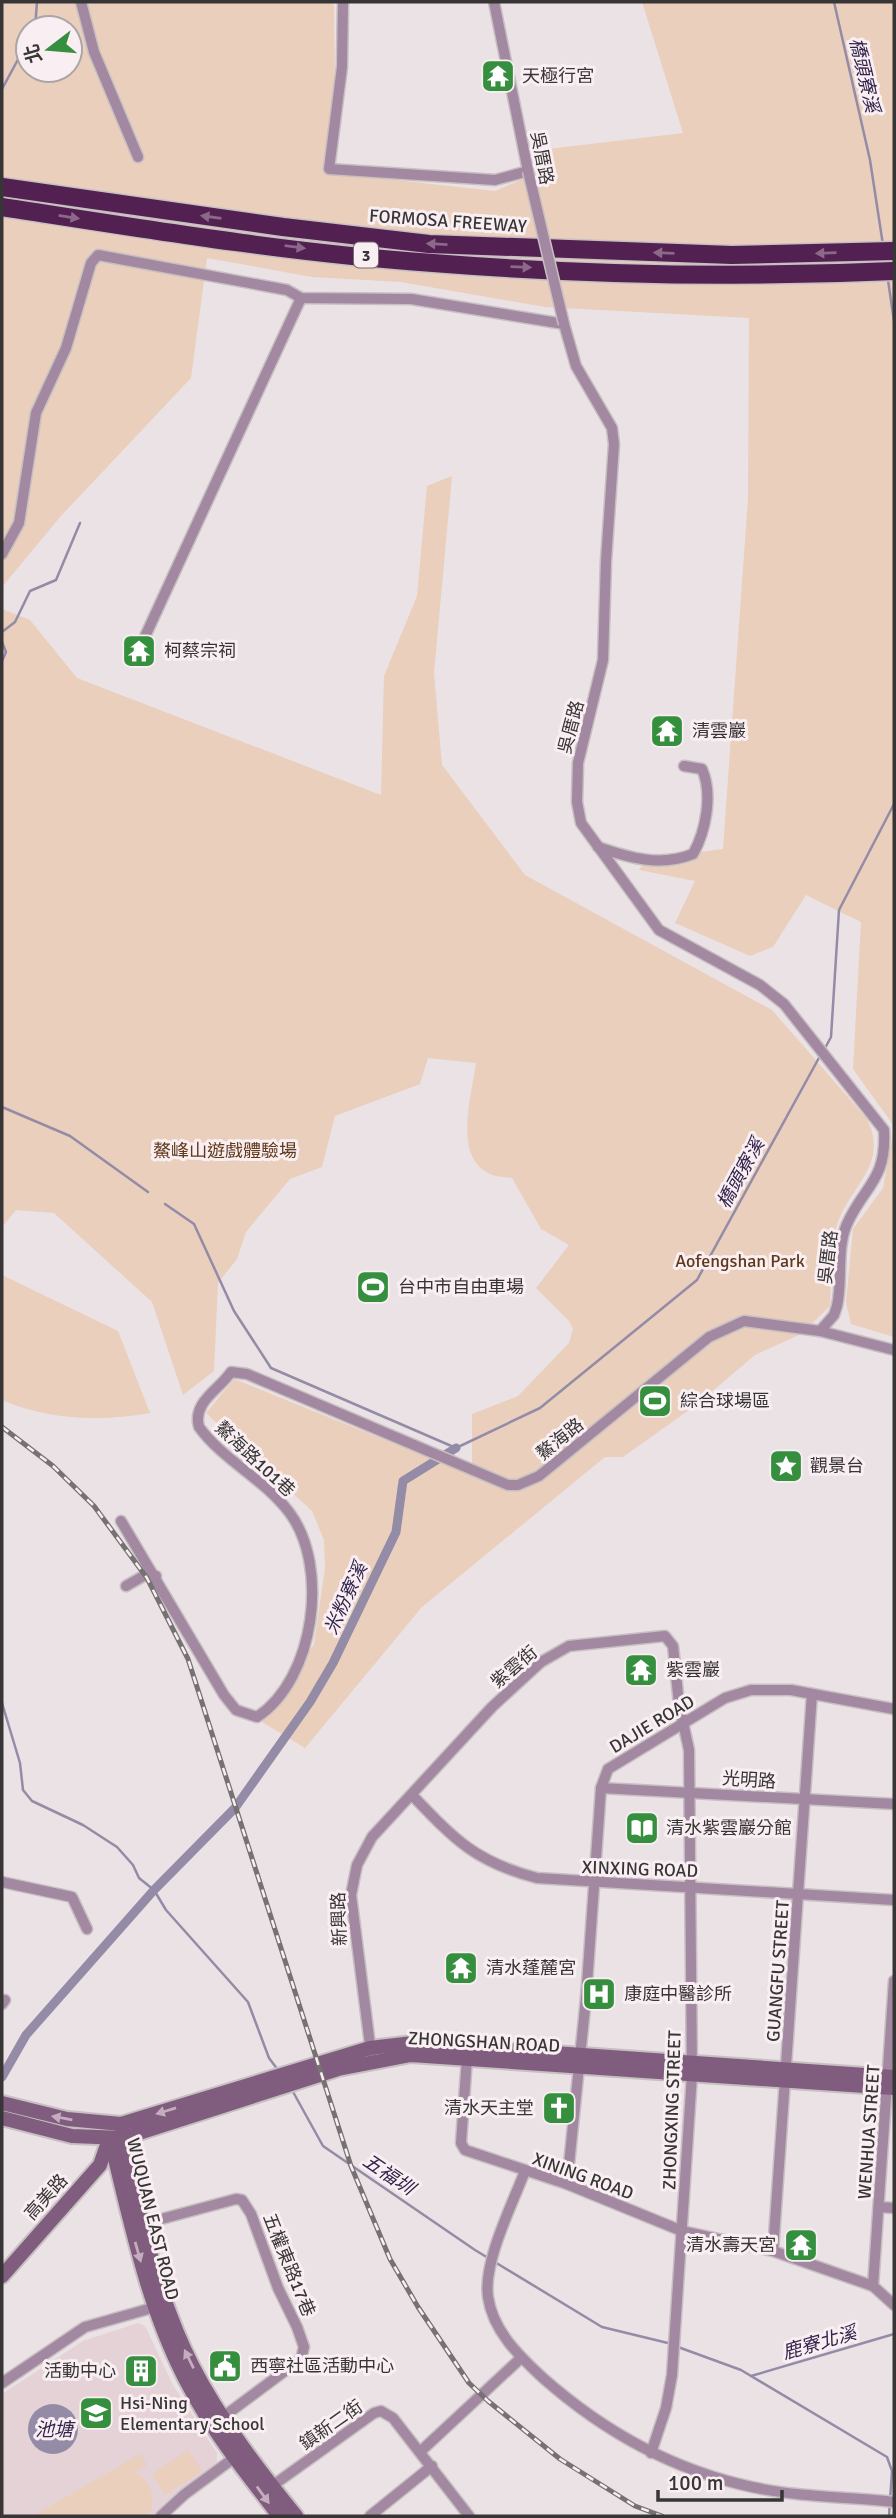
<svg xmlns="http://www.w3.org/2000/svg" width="896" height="2518" font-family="Signika,'Noto Sans TC',sans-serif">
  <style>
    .built { fill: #e4d2d7 }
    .green { fill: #e9cfbc; fill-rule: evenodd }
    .water { fill: #948ba7 }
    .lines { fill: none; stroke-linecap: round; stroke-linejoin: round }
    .stream { stroke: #948ba7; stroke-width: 2.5 }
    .canal { stroke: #948ba7; stroke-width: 9 }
    .street-casing { stroke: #c7bfc2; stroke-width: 13 }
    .secondary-casing { stroke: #c7bfc2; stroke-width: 18 }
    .highway-casing { stroke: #c7bfc2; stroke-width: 21 }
    .street { stroke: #a288a0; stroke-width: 10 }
    .secondary { stroke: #805c7e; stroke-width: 14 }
    .highway { stroke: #522051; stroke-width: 18 }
    .rail-casing { stroke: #767173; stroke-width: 5 }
    .rail { stroke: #f9eff2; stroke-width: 2.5; stroke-dasharray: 8; stroke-linecap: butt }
    .street-bridge-casing { stroke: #c7bfc2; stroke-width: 13; stroke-linecap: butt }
    .street-bridge { stroke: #a288a0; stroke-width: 10 }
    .oneway { fill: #8c6889 }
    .oneway2 { fill: #c3adbe }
    .labels { text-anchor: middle; stroke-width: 6; stroke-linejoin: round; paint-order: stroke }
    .shield { fill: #f9eff2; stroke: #726d6e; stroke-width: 2 }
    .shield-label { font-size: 16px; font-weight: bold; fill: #383536 }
    .poi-label { font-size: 18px; fill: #383536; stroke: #f9eff2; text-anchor: start }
    .street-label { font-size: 18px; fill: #383536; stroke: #f9eff2 }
    .park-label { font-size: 18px; fill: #613919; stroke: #f9eff2 }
    .water-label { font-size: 19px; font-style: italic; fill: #33244c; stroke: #f9eff2 }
  </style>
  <rect width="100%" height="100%" fill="#ebe2e5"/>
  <path class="built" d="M138 2323 145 2326 173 2385 217 2453V2462L153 2516H2V2394L83 2341Z"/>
  <g class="green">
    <path d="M2 2H334L335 93 323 172 495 191 539 172 531 151 683 133 642 2H894V1126L853 1069 861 922 806 895 773 947 750 956 675 923 695 881 639 870 647 859 723 849 748 499 749 318 545 307 401 282 312 277 207 258 191 378 60 517 2 587ZM28 28H70V70H28Z"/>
    <path d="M452 476 434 673 442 765 525 875 772 1010 867 1119C888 1162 855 1182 839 1219 829 1244 832 1279 830 1306L801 1334 755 1355 696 1405 623 1457H605L422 1607 305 1748 262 1722 314 1644 325 1568 324 1540 312 1511 206 1413 234 1379 472 1475V1414L518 1396 569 1343 573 1329 569 1321 536 1288 569 1245 541 1229 512 1178C505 1177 496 1177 490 1174 452 1157 472 1094 476 1063L428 1058 420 1084 335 1116 322 1167 290 1179 246 1232 237 1259 218 1283 214 1371 183 1395 152 1302 54 1213 16 1210 2 1227V609L30 620 77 678 381 795 384 676 417 596 427 486Z"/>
    <path d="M894 1127V1337L851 1324 846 1303 853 1229 883 1188Z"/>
    <path d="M2 1275 118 1331 150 1413C101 1422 48 1420 2 1400Z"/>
    <path d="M188 2450 202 2471 165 2495 152 2474Z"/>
    <path d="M140 2454 147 2465 135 2472C151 2482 158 2499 148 2516H33Z"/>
  </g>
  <circle class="water" cx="53" cy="2429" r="25"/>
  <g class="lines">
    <g class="stream">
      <path d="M834 2 870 160 883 245"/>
      <path d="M35 28 37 2"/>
      <path d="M2 89 28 41"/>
      <path d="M888 280 894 321"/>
      <path d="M2 632 15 622 30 591 56 580 80 523"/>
      <path d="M2 642 6 652 2 661"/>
      <path d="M824 1050 831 1037 839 910 894 804"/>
      <path d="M2 1107 70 1136 148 1192"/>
      <path d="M165 1204 194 1224 234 1311 271 1368 456 1448 540 1408 697 1280 820 1056"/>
      <path d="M2 1703 20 1763 23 1790 32 1801 83 1825 117 1847 133 1865 139 1878 154 1890 166 1910 248 2002 269 2058 278 2070"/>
      <path d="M292 2090 323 2146 475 2250 602 2327 672 2344"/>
      <path d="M678 2347 741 2370 887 2457 892 2471 889 2516"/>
      <path d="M751 2376 894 2334"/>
    </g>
    <path class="canal" d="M2 2077 26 2035 154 1890 235 1808 310 1702 333 1663 396 1532 403 1481 456 1448"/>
    <g class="street-casing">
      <g id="street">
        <path d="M81 2 94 52 138 157"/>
        <path d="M343 2 342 67 329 169 495 180 528 171 494 2"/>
        <path d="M2 554 19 523 36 413 66 348 91 263 98 255 287 290 301 298 411 299 564 324 576 366 612 428 614 444 606 561 603 660 578 763 577 802 581 823 659 930 760 985 784 1004 884 1130C887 1180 864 1186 847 1224 836 1249 843 1280 837 1306L834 1315 820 1331"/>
        <path d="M136 656 301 298"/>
        <path d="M598 847C630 858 660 867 693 854 706 831 713 794 702 769L684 766"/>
        <path d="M121 1521 224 1695 236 1710 257 1717C315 1679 330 1566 289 1512 264 1479 223 1460 199 1427 192 1402 219 1390 231 1372L247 1374 508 1485H518L539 1476 709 1337 744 1321 820 1331 894 1350"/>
        <path d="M126 1586 147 1574 156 1576"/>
        <path d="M601 1788 894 1804"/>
        <path d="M413 1796C456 1841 476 1862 537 1878L894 1900"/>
        <path d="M2 1882 72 1897 87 1929"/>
        <path d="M2 2004 5 2000"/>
        <path d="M371 2053 351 1895 357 1865 372 1837 492 1707 541 1662 569 1646 665 1636 673 1646 679 1704 689 1750 692 2075 672 2375 666 2408 651 2453"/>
        <path d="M467 2058 461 2143 465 2150 567 2184 682 2231 773 2251 873 2286 894 2305"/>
        <path d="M525 2171C512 2205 483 2262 488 2297 493 2331 519 2356 543 2378 603 2431 673 2470 752 2487 798 2497 848 2497 894 2502"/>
        <path d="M567 2184 586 1998 601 1788 608 1769 725 1698 751 1690H791L894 1709"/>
        <path d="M879 2207 894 2208"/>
        <path d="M139 2225 236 2199 242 2200 251 2214 278 2288 297 2327 304 2347 301 2359 223 2417"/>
        <path d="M773 2251 812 1694"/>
        <path d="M873 2286 894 1981"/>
        <path d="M2 2383 85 2327 159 2306"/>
        <path d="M421 2451 521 2358"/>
        <path d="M272 2486 374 2413 381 2411 393 2418 469 2516"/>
        <path d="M161 2516 185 2494 238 2455"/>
        <path d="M370 2516 432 2466"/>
      </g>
    </g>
    <g class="secondary-casing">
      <g id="secondary">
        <path d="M2 2103 67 2119 121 2124 370 2048 413 2043 894 2077"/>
        <path d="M2 2118 72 2136 123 2138 338 2069 411 2055 894 2088"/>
        <path d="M122 2131C137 2208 157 2297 193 2367 221 2421 258 2469 296 2516"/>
        <path d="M110 2138C131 2223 148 2311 190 2388 214 2434 248 2475 279 2516"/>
        <path d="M2 2276 100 2165 109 2139"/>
      </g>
    </g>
    <g class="highway-casing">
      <g id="highway">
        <path d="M2 187 283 227 429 244 732 255 894 251"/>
        <path d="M2 207C145 229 289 253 433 263 586 275 741 278 894 271"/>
      </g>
    </g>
    <use href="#street" class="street"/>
    <use href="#secondary" class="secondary"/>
    <use href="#highway" class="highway"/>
    <g class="rail-casing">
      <path id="rail" d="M2 1427 53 1466 94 1506 147 1578 188 1659 351 2166 390 2259 418 2307 469 2383 488 2401 560 2459 635 2506 662 2516"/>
    </g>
    <use href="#rail" class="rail"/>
    <g class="street-bridge-casing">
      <path id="street-bridge" d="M528 171 564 324"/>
    </g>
    <use href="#street-bridge" class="street-bridge"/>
  </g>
  <defs><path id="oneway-solid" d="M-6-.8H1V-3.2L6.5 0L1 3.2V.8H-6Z" transform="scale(1.75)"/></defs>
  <g class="oneway">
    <use href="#oneway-solid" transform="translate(69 217) rotate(9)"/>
    <use href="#oneway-solid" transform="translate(211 217) rotate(-172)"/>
    <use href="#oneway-solid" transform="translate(437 244) rotate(-177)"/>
    <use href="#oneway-solid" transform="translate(295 247) rotate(7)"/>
    <use href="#oneway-solid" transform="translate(664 253) rotate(-178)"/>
    <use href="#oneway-solid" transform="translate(826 253) rotate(178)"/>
    <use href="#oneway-solid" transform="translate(521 267) rotate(2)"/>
  </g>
  <g class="oneway2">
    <use href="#oneway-solid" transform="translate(166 2111) rotate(163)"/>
    <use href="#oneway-solid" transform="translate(62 2118) rotate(-170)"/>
    <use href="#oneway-solid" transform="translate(138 2252) rotate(74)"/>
    <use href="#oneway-solid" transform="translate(189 2359) rotate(-116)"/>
    <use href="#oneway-solid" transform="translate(263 2495) rotate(54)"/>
  </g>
  <defs>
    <g id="temple-square" transform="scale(1.75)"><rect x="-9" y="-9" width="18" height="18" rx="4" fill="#358f3f" stroke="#f9eff2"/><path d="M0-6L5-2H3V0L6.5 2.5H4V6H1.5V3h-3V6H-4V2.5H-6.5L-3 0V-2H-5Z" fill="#fff"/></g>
    <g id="stadium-square" transform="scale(1.75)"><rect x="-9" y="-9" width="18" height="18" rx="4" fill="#358f3f" stroke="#f9eff2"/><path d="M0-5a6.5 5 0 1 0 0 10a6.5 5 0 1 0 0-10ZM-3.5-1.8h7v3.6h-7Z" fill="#fff"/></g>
    <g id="sight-square" transform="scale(1.75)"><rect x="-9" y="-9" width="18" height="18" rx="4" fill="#358f3f" stroke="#f9eff2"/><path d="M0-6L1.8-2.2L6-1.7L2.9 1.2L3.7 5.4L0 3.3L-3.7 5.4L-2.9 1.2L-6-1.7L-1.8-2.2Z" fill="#fff"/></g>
    <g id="library-square" transform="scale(1.75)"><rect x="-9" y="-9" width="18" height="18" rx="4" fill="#358f3f" stroke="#f9eff2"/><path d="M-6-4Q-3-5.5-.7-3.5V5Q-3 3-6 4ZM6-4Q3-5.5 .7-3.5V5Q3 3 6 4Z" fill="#fff"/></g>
    <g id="hospital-square" transform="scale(1.75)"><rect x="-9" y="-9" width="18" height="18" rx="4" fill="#358f3f" stroke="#f9eff2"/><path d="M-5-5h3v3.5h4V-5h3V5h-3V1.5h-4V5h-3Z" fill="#fff"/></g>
    <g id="church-square" transform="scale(1.75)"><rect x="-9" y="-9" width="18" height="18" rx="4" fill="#358f3f" stroke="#f9eff2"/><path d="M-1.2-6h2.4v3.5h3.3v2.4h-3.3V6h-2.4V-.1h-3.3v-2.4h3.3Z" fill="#fff"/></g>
    <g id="civic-square" transform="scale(1.75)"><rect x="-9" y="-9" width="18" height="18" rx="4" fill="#358f3f" stroke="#f9eff2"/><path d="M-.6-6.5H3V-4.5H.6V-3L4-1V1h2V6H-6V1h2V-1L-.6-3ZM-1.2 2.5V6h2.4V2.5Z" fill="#fff"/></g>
    <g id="building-square" transform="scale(1.75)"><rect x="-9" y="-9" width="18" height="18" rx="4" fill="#358f3f" stroke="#f9eff2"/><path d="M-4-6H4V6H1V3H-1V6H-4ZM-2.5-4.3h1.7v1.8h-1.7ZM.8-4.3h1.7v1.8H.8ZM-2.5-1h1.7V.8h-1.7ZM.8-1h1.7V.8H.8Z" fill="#fff"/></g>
    <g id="school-square" transform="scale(1.75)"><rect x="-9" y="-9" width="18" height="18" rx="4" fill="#358f3f" stroke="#f9eff2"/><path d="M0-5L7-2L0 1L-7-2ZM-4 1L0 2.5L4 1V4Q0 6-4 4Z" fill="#fff"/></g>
  </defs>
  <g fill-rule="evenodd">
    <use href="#temple-square" x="498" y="76"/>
    <use href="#temple-square" x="139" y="651"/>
    <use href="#temple-square" x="667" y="731"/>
    <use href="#stadium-square" x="373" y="1287"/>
    <use href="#stadium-square" x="655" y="1401"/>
    <use href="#sight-square" x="786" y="1466"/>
    <use href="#temple-square" x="641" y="1670"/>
    <use href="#library-square" x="642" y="1828"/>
    <use href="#temple-square" x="461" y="1968"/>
    <use href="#hospital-square" x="599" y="1994"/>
    <use href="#church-square" x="559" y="2108"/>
    <use href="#temple-square" x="801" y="2245"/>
    <use href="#civic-square" x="225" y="2366"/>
    <use href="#building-square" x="141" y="2371"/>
    <use href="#school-square" x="96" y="2413"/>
  </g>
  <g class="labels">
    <rect class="shield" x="354" y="242.5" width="24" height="25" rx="5"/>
    <g class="shield-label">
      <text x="366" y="261">3</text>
    </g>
    <g class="poi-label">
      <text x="522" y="82">天極行宮</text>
      <text x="164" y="657">柯蔡宗祠</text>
      <text x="692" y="737">清雲巖</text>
      <text x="398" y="1293">台中市自由車場</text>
      <text x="680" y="1407">綜合球場區</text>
      <text x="810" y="1472">觀景台</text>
      <text x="666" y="1676">紫雲巖</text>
      <text x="666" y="1834">清水紫雲巖分館</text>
      <text x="486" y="1974">清水蓬麓宮</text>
      <text x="624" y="2000">康庭中醫診所</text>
      <text x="534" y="2114" text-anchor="end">清水天主堂</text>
      <text x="776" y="2251" text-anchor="end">清水壽天宮</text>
      <text x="250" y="2372">西寧社區活動中心</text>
      <text x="116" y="2377" text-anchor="end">活動中心</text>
      <text x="120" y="2409">Hsi-Ning<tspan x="120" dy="21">Elementary School</tspan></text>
    </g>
    <g class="street-label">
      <text transform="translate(542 158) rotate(79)" y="6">吳厝路</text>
      <text transform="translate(448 221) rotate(4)" y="6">FORMOSA FREEWAY</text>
      <text transform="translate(571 727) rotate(-75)" y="6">吳厝路</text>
      <text transform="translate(828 1257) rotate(-83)" y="6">吳厝路</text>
      <text transform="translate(560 1439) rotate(-39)" y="6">鰲海路</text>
      <text transform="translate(255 1459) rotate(43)" y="6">鰲海路101巷</text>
      <text transform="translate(514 1667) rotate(-40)" y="6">紫雲街</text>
      <text transform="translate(652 1724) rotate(-31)" y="6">DAJIE ROAD</text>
      <text transform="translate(749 1780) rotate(4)" y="6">光明路</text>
      <text transform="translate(640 1869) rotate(2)" y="6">XINXING ROAD</text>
      <text transform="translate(339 1919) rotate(-92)" y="6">新興路</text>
      <text transform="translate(778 1971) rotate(-86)" y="6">GUANGFU STREET</text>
      <text transform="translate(484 2042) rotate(3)" y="6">ZHONGSHAN ROAD</text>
      <text transform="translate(672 2110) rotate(-88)" y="6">ZHONGXING STREET</text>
      <text transform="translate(869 2132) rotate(-86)" y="6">WENHUA STREET</text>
      <text transform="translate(583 2176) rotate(20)" y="6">XINING ROAD</text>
      <text transform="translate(46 2197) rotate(-48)" y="6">高美路</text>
      <text transform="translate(153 2219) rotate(76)" y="6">WUQUAN EAST ROAD</text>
      <text transform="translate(289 2265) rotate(68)" y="6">五權東路17巷</text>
      <text transform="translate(331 2425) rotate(-35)" y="6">鎮新二街</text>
    </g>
    <g class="park-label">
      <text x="225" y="1157">鰲峰山遊戲體驗場</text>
      <text x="740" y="1267">Aofengshan Park</text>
    </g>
    <g class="water-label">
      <text transform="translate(865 75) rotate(77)" y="7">橋頭寮溪</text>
      <text transform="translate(740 1173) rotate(-61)" y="7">橋頭寮溪</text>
      <text transform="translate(345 1598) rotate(-65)" y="7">米粉寮溪</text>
      <text transform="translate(389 2174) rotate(34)" y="7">五福圳</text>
      <text transform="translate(819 2342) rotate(-16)" y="7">鹿寮北溪</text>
      <text x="54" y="2436">池塘</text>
    </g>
  </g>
  <rect width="896" height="2518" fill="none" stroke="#383536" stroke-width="7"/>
  <g transform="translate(49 49) rotate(254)"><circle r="33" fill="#f9eff2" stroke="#aca5a7" stroke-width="2"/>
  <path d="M0-5L12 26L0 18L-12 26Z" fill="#358f3f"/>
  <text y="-10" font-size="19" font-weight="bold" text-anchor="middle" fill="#383536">北</text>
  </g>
  <path d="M658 2490v10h124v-10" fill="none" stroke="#383536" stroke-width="3.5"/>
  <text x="668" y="2490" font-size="21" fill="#383536" stroke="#f9eff2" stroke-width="5" paint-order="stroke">100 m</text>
</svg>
